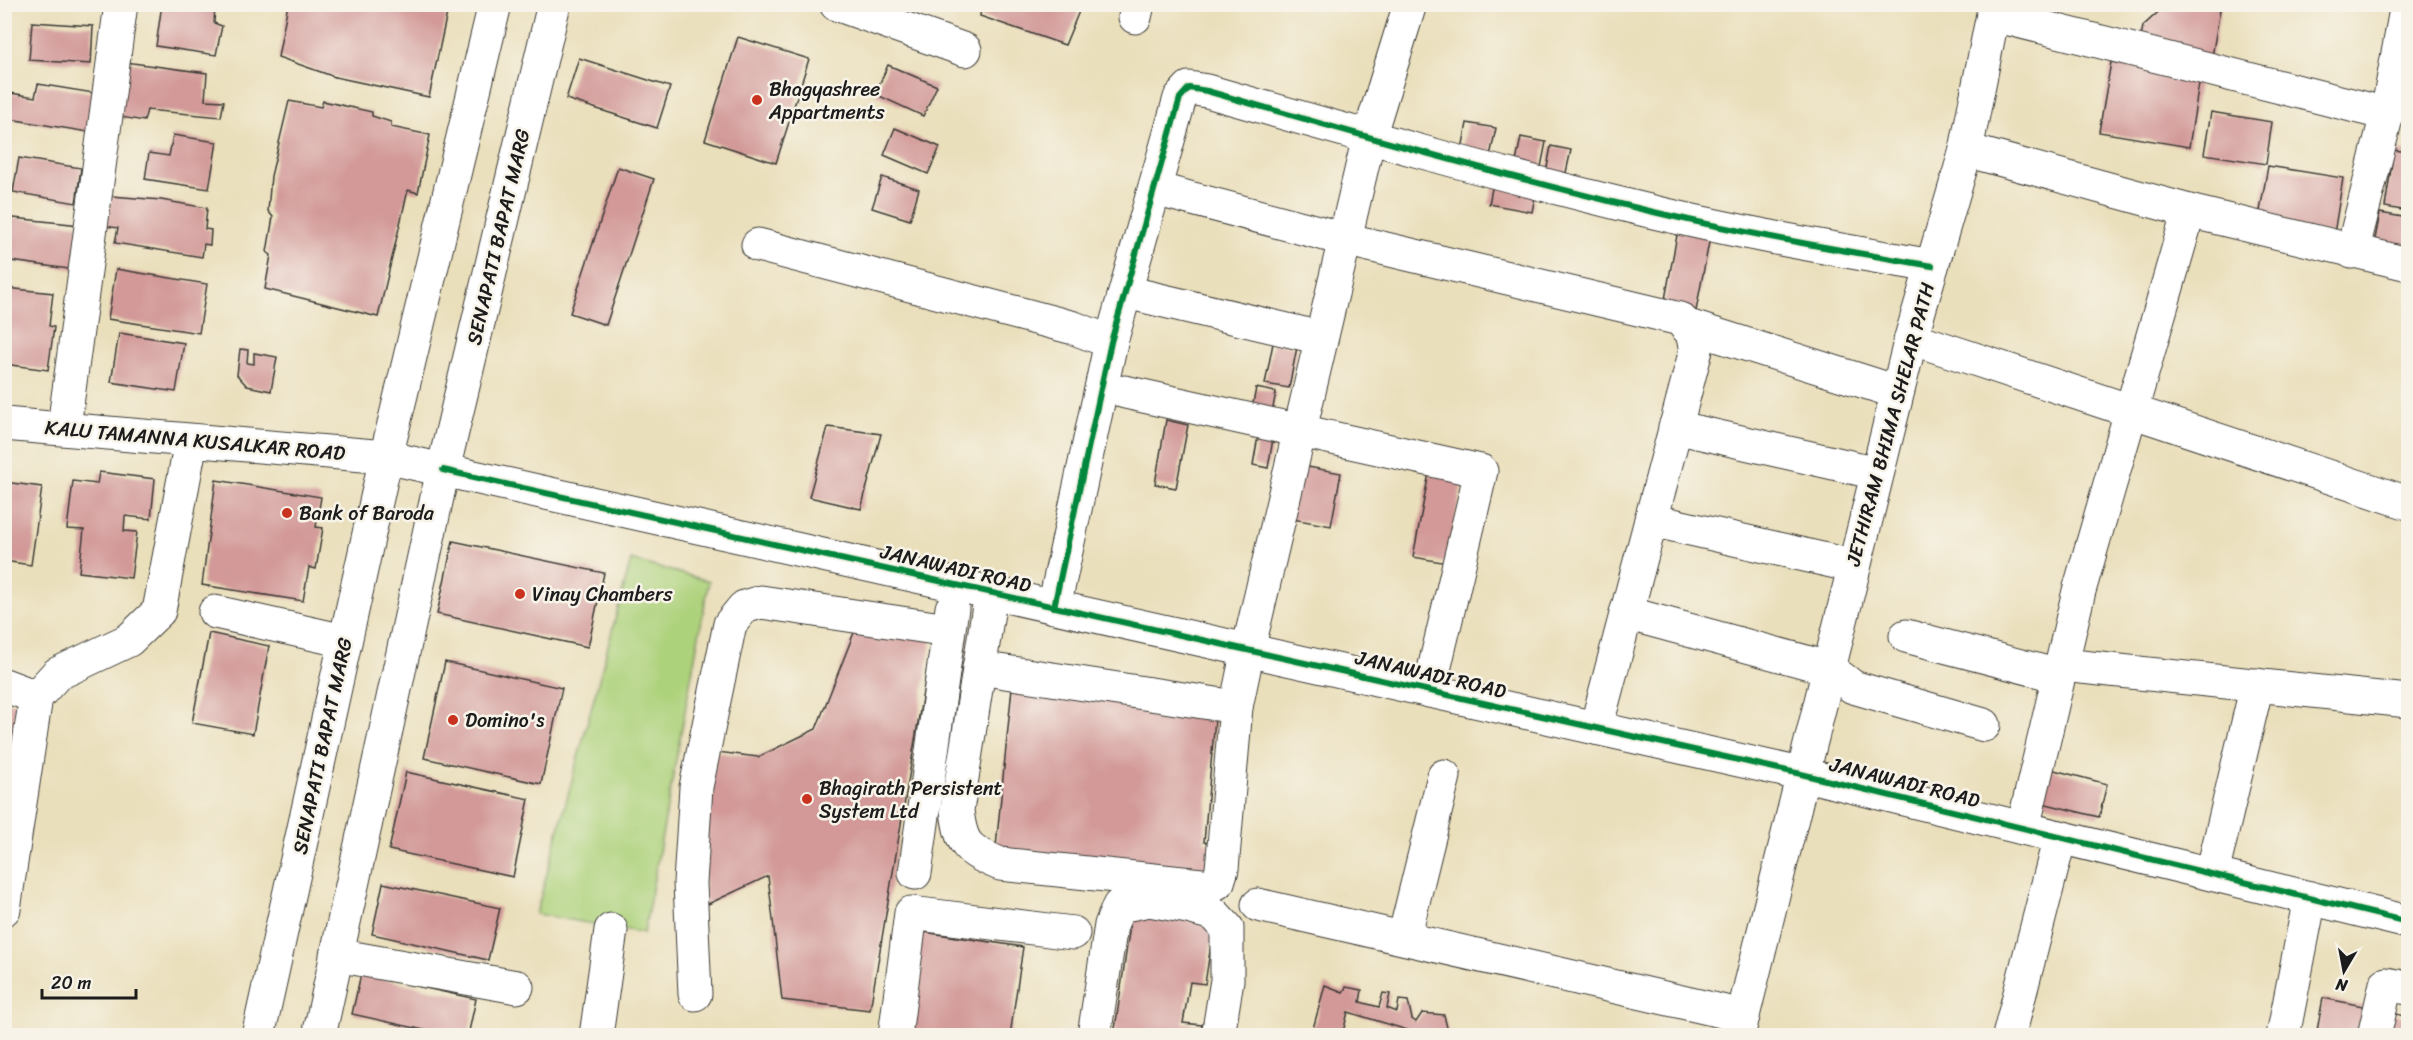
<svg xmlns="http://www.w3.org/2000/svg" width="2413" height="1040" font-family="Sriracha,sans-serif">
  <style>
    .green { fill: #add27c; stroke: #64774c; stroke-width: 1.5 }
    .building { fill: #d29998 }
    .lines { fill: none; stroke-linecap: round; stroke-linejoin: round }
    .minor-casing { stroke: #3b3934; stroke-width: 35 }
    .major-casing { stroke: #3b3934; stroke-width: 35 }
    .minor { stroke: #fff; stroke-width: 33 }
    .major { stroke: #fff; stroke-width: 33 }
    .cycleway-casing { stroke: #f7f3e8; stroke-width: 10 }
    .cycleway { stroke: #00873e; stroke-width: 6 }
    .poi-dot { fill: #c8321e; stroke: #f7f3e8; stroke-width: 2 }
    .labels { text-anchor: middle; stroke-width: 5; stroke-linejoin: round; paint-order: stroke }
    .poi-label { font-size: 20px; fill: #1c1c1c; stroke: #f7f3e8; text-anchor: start }
    .street-label { font-size: 20px; fill: #1c1c1c; stroke: #f7f3e8 }
  </style>
  <rect width="100%" height="100%" fill="#f7f3e8"/>
  <filter id="ink" filterUnits="userSpaceOnUse"><feTurbulence type="fractalNoise" baseFrequency=".0167" numOctaves="2"/><feDisplacementMap in="SourceGraphic" scale="12" xChannelSelector="R" yChannelSelector="G"/><feConvolveMatrix kernelMatrix="1 2 1 2 8 2 1 2 1" color-interpolation-filters="sRGB"/></filter>
  <filter id="wash" filterUnits="userSpaceOnUse"><feTurbulence type="fractalNoise" baseFrequency=".008" numOctaves="4" result="noise"/><feDisplacementMap in="SourceGraphic" scale="24" xChannelSelector="R" yChannelSelector="G"/><feGaussianBlur stdDeviation="1.35" result="paint"/><feColorMatrix in="noise" values="0 0 0 0 0 0 0 0 0 0 0 0 0 0 0 0 0 1.4 0 .05"/><feComposite in="paint" operator="in"/></filter>
  <g filter="url(#wash)">
    <rect width="100%" height="100%" fill="#eadfbb"/>
    <path class="green" d="M631 560 709 581 644 933 536 914Z"/>
    <g id="blocks">
      <g class="building">
        <path d="M162 4H215L214 23 222 26 216 55 156 46Z"/>
        <path d="M288 4H449L429 97 335 77 278 57Z"/>
        <path d="M981 4H1082L1065 45 980 16Z"/>
        <path d="M2167 4H2221L2212 57 2140 44 2143 26Z"/>
        <path d="M32 22 93 26 91 64 29 60Z"/>
        <path d="M738 37 809 59 776 163 705 140Z"/>
        <path d="M579 58 670 87 657 128 566 99Z"/>
        <path d="M125 62 207 73 205 100 224 101 221 117 147 110 144 121 121 117Z"/>
        <path d="M2111 62 2200 77 2189 147 2099 132Z"/>
        <path d="M888 65 937 86 923 116 875 94Z"/>
        <path d="M38 84 94 93 88 132 4 118V92L35 97Z"/>
        <path d="M289 101 321 107 323 101 372 112V116L391 122V127L430 135 418 193 408 190 378 317 265 289 271 255 267 252 273 217 268 211 271 176Z"/>
        <path d="M2211 112 2272 122 2266 164 2204 154Z"/>
        <path d="M1467 123 1496 128 1488 166 1460 160Z"/>
        <path d="M895 128 940 147 928 174 884 155Z"/>
        <path d="M173 135 217 142 209 189 145 179 149 153 169 156Z"/>
        <path d="M1521 137 1546 142 1539 177 1514 172Z"/>
        <path d="M1551 146 1571 150 1565 177 1546 173Z"/>
        <path d="M2394 150 2408 152V211L2385 207Z"/>
        <path d="M19 158 81 168 76 203 13 192Z"/>
        <path d="M2268 166 2343 178 2334 234 2258 222Z"/>
        <path d="M618 167 654 179 606 325 570 313Z"/>
        <path d="M882 177 919 189 910 220 872 208Z"/>
        <path d="M1494 178 1537 186 1532 212 1489 204Z"/>
        <path d="M111 196 161 200 207 208 205 229 211 230 210 245 204 244 202 257 115 243 118 228 106 226Z"/>
        <path d="M2380 213 2408 218V251L2374 244Z"/>
        <path d="M4 217 80 225 76 270 4 260Z"/>
        <path d="M1678 230 1710 237 1695 316 1663 310Z"/>
        <path d="M116 269 207 284 199 333 108 319Z"/>
        <path d="M6 288 53 293 49 326 54 327 48 370 4 364Z"/>
        <path d="M119 333 184 343 176 392 111 382Z"/>
        <path d="M1273 343 1297 347 1289 388 1265 384Z"/>
        <path d="M240 349 248 350 247 363 254 364V353L277 357 271 391 247 386 237 375Z"/>
        <path d="M1256 388 1276 392 1271 418 1251 414Z"/>
        <path d="M1166 420 1188 425 1176 488 1155 484Z"/>
        <path d="M828 427 881 434 861 509 809 497Z"/>
        <path d="M1258 436 1273 439 1268 468 1253 465Z"/>
        <path d="M1297 465 1341 473 1331 526 1287 518Z"/>
        <path d="M99 472 155 479 151 519 125 516 124 531 137 532 131 578 79 572 84 530 67 529 73 481 97 484Z"/>
        <path d="M1429 473 1463 480 1447 563 1413 557Z"/>
        <path d="M216 480 321 497 316 527 323 528 316 569 309 567 303 601 202 585Z"/>
        <path d="M4 482 42 487 31 565 4 561Z"/>
        <path d="M453 541 604 573 588 647 437 614Z"/>
        <path d="M857 625 932 638 870 1010 782 1000 768 876 706 905 701 841 717 752 758 757 816 729Z"/>
        <path d="M209 633 269 646 253 734 192 723Z"/>
        <path d="M445 662 562 688 541 784 424 758Z"/>
        <path d="M1012 688 1216 708 1204 842 1215 844 1212 878 995 857Z"/>
        <path d="M4 701 19 704 6 787H4Z"/>
        <path d="M2039 766 2107 784 2099 817 2030 800Z"/>
        <path d="M406 772 529 799 513 877 389 850Z"/>
        <path d="M383 883 500 908 488 960 372 934Z"/>
        <path d="M1132 912 1214 924 1205 984 1190 982 1183 1023 1202 1025 1201 1036H1114Z"/>
        <path d="M917 931 1023 947 1010 1036H901Z"/>
        <path d="M361 974 476 999 468 1036H451L352 1014Z"/>
        <path d="M1325 985 1343 992 1346 987 1362 990 1360 1002 1379 1007 1383 993 1390 994 1387 1008 1397 1012 1399 1000 1408 1001 1412 1019 1416 1022 1422 1013 1444 1015 1449 1036H1413L1414 1032 1348 1012 1342 1036H1311Z"/>
        <path d="M2323 998 2368 1007 2362 1036H2316Z"/>
        <path d="M2389 1012 2408 1017V1036H2384Z"/>
      </g>
    </g>
  </g>
  <g filter="url(#ink)">
    <use href="#blocks" fill-opacity="0" stroke="#3b3934" stroke-width="1.5"/>
    <g class="lines">
      <g class="minor-casing">
        <g id="minor">
          <path d="M836 4 965 50"/>
          <path d="M1994 15 2387 114"/>
          <path d="M1135 17 1138 4"/>
          <path d="M1966 150 2189 211 2408 264"/>
          <path d="M1155 189 1344 239 1680 319 1692 333 1696 350 1596 728"/>
          <path d="M758 245 1074 328 1111 342"/>
          <path d="M2352 252 2387 114 2407 4"/>
          <path d="M1126 292 1321 338"/>
          <path d="M1685 325 1897 392"/>
          <path d="M1911 338 2408 503"/>
          <path d="M1125 392 1481 471 1429 691"/>
          <path d="M64 427 121 4"/>
          <path d="M1675 427 1877 473"/>
          <path d="M443 470 1801 774 2408 922"/>
          <path d="M1651 520 1853 566"/>
          <path d="M991 593 957 810C961 845 967 850 1000 864L1211 886 1218 882 1222 869 1236 707 1248 650 1369 137 1410 4"/>
          <path d="M1054 607 1111 342 1180 98 1189 88 1207 91C1350 132 1493 173 1637 208 1735 232 1834 249 1932 266"/>
          <path d="M215 612 345 641"/>
          <path d="M1626 613 1828 668 1853 687 1984 725"/>
          <path d="M1906 636 2059 676"/>
          <path d="M2062 665 2408 701"/>
          <path d="M979 668 1236 707"/>
          <path d="M4 685 36 697"/>
          <path d="M2023 828 2079 591 2189 211"/>
          <path d="M915 873 952 608"/>
          <path d="M2212 874 2257 685"/>
          <path d="M1258 905 1743 1016"/>
          <path d="M4 909 36 697 57 674 129 640 159 611 191 441"/>
          <path d="M1404 938 1444 776"/>
          <path d="M336 955 517 987"/>
          <path d="M695 994 690 883 696 787 730 624 744 607 761 602 948 630"/>
          <path d="M596 1036 611 930"/>
          <path d="M895 1036 911 913 1073 933"/>
          <path d="M1094 1036 1111 925 1119 906 1149 900 1188 907 1214 914 1227 928V980L1218 1036"/>
          <path d="M1738 1036 1911 338 1966 150 1995 4"/>
          <path d="M2009 1036 2060 837"/>
          <path d="M2283 1036 2310 898"/>
          <path d="M2374 1036 2386 984 2408 988"/>
        </g>
      </g>
      <g class="major-casing">
        <g id="major">
          <path d="M4 424 386 457 443 470"/>
          <path d="M258 1036 386 457 495 4"/>
          <path d="M319 1036 443 470 554 4"/>
        </g>
      </g>
      <use href="#minor" class="minor"/>
      <use href="#major" class="major"/>
      <g class="cycleway-casing">
        <g id="cycleway">
          <path d="M443 470 1801 774 2408 922"/>
          <path d="M1054 607 1111 342 1180 98 1189 88 1207 91C1350 132 1493 173 1637 208 1735 232 1834 249 1932 266"/>
        </g>
      </g>
      <use href="#cycleway" class="cycleway"/>
    </g>
  </g>
  <g class="poi-dot">
    <circle cx="757" cy="100" r="6"/>
    <circle cx="287" cy="513" r="6"/>
    <circle cx="520" cy="594" r="6"/>
    <circle cx="453" cy="720" r="6"/>
    <circle cx="807" cy="799" r="6"/>
  </g>
  <g class="labels">
    <g class="poi-label">
      <text x="769" y="96">Bhagyashree<tspan x="769" dy="23">Appartments</tspan></text>
      <text x="299" y="520">Bank of Baroda</text>
      <text x="532" y="601">Vinay Chambers</text>
      <text x="465" y="727">Domino's</text>
      <text x="819" y="795">Bhagirath Persistent<tspan x="819" dy="23">System Ltd</tspan></text>
    </g>
    <g class="street-label">
      <text transform="translate(498 237) rotate(-77)" y="7">SENAPATI BAPAT MARG</text>
      <text transform="translate(1890 424) rotate(-75)" y="7">JETHIRAM BHIMA SHELAR PATH</text>
      <text transform="translate(195 440) rotate(5)" y="7">KALU TAMANNA KUSALKAR ROAD</text>
      <text transform="translate(956 568) rotate(13)" y="7">JANAWADI ROAD</text>
      <text transform="translate(1431 674) rotate(13)" y="7">JANAWADI ROAD</text>
      <text transform="translate(322 746) rotate(-78)" y="7">SENAPATI BAPAT MARG</text>
      <text transform="translate(1905 782) rotate(14)" y="7">JANAWADI ROAD</text>
    </g>
  </g>
  <rect width="2413" height="1040" fill="none" stroke="#f7f3e8" stroke-width="24"/>
  <g transform="translate(2344 971) rotate(190)" stroke="#f7f3e8" stroke-width="4.5" paint-order="stroke">
  <path d="M0-4.5L10 22L0 15L-10 22Z" fill="#1c1c1c"/>
  <text y="-9" font-size="16" font-weight="bold" text-anchor="middle" fill="#1c1c1c">N</text>
  </g>
  <path d="M42 989v9h94v-9" fill="none" stroke="#1c1c1c" stroke-width="3"/>
  <text x="51" y="989" font-size="18" fill="#1c1c1c" stroke="#f7f3e8" stroke-width="4.5" paint-order="stroke">20 m</text>
</svg>
